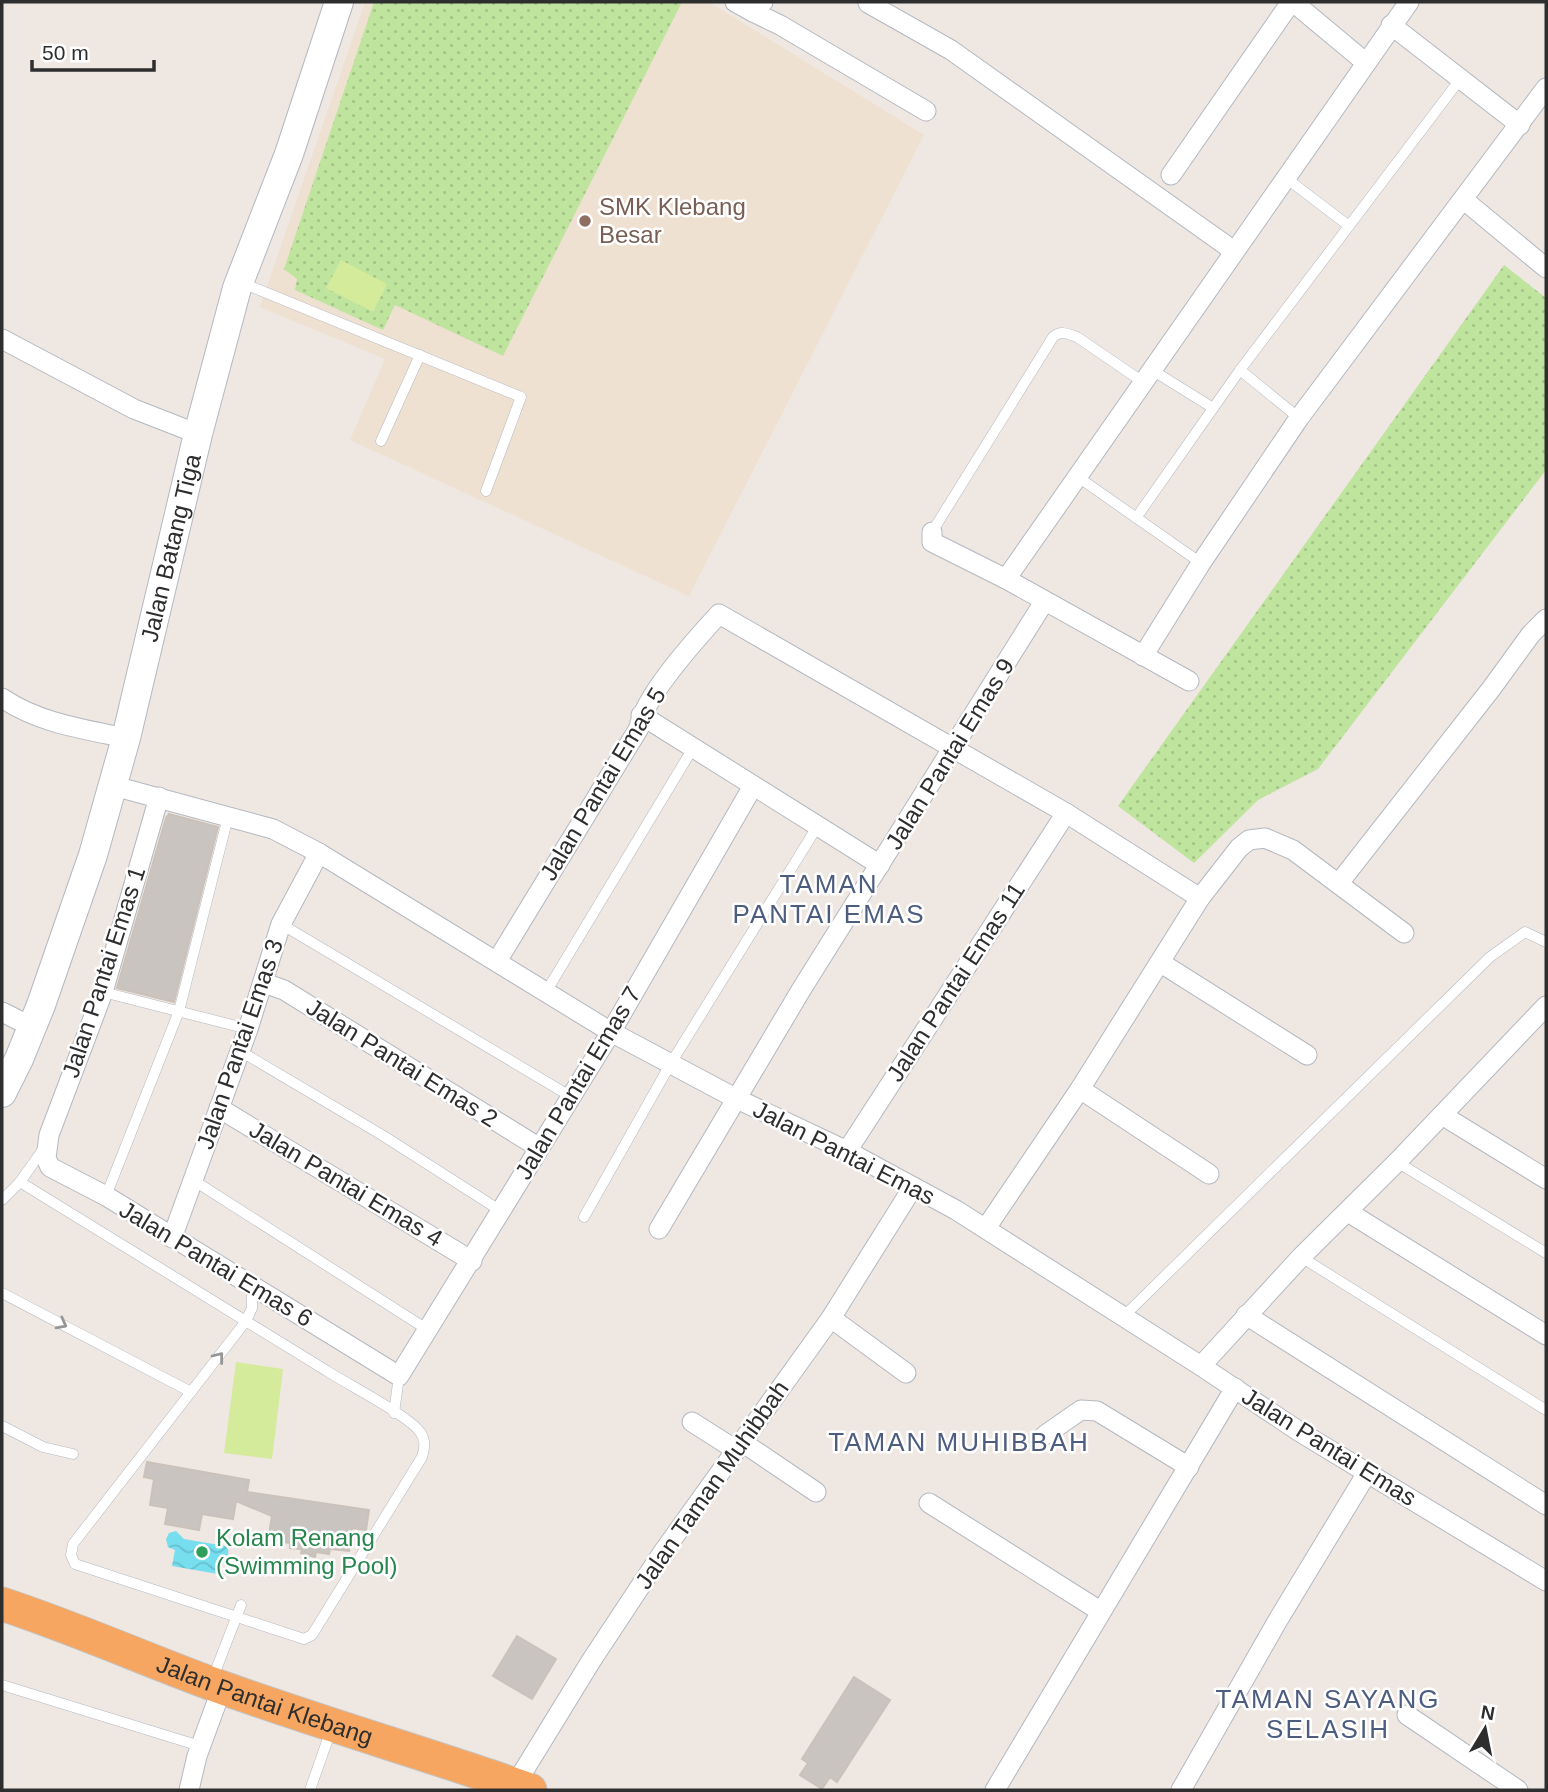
<svg xmlns="http://www.w3.org/2000/svg" width="1548" height="1792" font-family="Arial,sans-serif">
  <style>
    .education { fill: #efe1d1 }
    .grass { fill: url(#grass-dots) }
    .pitch { fill: #d3eb9a }
    .water { fill: url(#water-waves) }
    .building { fill: #cac4c0; stroke: #cac2ba; stroke-width: 2 }
    .lines { fill: none; stroke-linecap: round; stroke-linejoin: round }
    .service-casing { stroke: #b4b8c0; stroke-width: 11 }
    .minor-casing { stroke: #b4b8c0; stroke-width: 21 }
    .secondary-casing { stroke: #b4b8c0; stroke-width: 30 }
    .trunk-casing { stroke: #c4c4c4; stroke-width: 35 }
    .service { stroke: #fff; stroke-width: 10 }
    .minor { stroke: #fff; stroke-width: 19 }
    .secondary { stroke: #fff; stroke-width: 28 }
    .trunk { stroke: #f6a660; stroke-width: 33 }
    .oneway { stroke: #969696 }
    .education-dot { fill: #8d6e63; stroke: #fff; stroke-width: 2.5 }
    .leisure-dot { fill: #2e9e5b; stroke: #fff; stroke-width: 2.5 }
    .labels { text-anchor: middle; stroke-width: 5; stroke-linejoin: round; paint-order: stroke }
    .education-label { font-size: 24px; fill: #785e54; stroke: #fff; text-anchor: start }
    .street-label { font-size: 24px; fill: #2e2e2e; stroke: #fff }
    .leisure-label { font-size: 24px; fill: #27864d; stroke: #fff; text-anchor: start }
    .neighbourhood-label { font-size: 26px; letter-spacing: 2px; fill: #4d5d7f; stroke: #fff }
  </style>
  <defs>
    <pattern id="grass-dots" width="8" height="8" patternUnits="userSpaceOnUse" patternTransform="scale(1.75)"><rect width="8" height="8" fill="#bfe49e"/><path d="M2 2h.1M6 6h.1" fill="none" stroke="#a4c488" stroke-width="1.8" stroke-linecap="round"/></pattern>
    <pattern id="water-waves" width="16" height="10" patternUnits="userSpaceOnUse" patternTransform="scale(1.75)"><rect width="16" height="10" fill="#76deee"/><path d="M0 5q4-4 8 0t8 0" fill="none" stroke="#66bfcc"/></pattern>
  </defs>
  <rect width="100%" height="100%" fill="#efe7e1"/>
  <path class="education" d="M365 2H709L924 135 689 596 350 440 385 359 260 307Z"/>
  <g class="grass">
    <path d="M374 2H682L503 356 395 305 383 330 295 290 297 279 284 269Z"/>
    <path d="M1504 265 1546 298V470L1318 769 1258 800 1194 863 1118 806Z"/>
  </g>
  <g class="pitch">
    <path d="M341 260 387 284 373 312 326 288Z"/>
    <path d="M236 1362 283 1369 272 1459 224 1453Z"/>
  </g>
  <path class="water" d="M176 1531 184 1539 225 1546 228 1549C230 1560 220 1564 218 1574L172 1566 175 1550 168 1547 166 1539 169 1533Z"/>
  <g class="building">
    <path d="M169 814 218 827 174 1002 117 988 166 818Z"/>
    <path d="M147 1462 249 1480 247 1492 369 1510 366 1530 352 1528 349 1551 330 1549 329 1554 316 1552 315 1557 301 1553 302 1549 290 1548V1543L268 1540 272 1516 236 1501 233 1519 202 1514 199 1530 165 1524 168 1508 150 1505 154 1479 144 1477Z"/>
    <path d="M517 1636 556 1659 532 1699 493 1676Z"/>
    <path d="M854 1677 890 1700 837 1782 830 1777 822 1789 800 1775 808 1763 802 1759Z"/>
  </g>
  <g class="lines">
    <g class="service-casing">
      <g id="service">
        <path d="M1286 178 1349 226"/>
        <path d="M240 282 521 397 486 491"/>
        <path d="M1152 370 1213 408"/>
        <path d="M1240 370 1299 418"/>
        <path d="M381 441 420 355"/>
        <path d="M1078 477 1201 563"/>
        <path d="M1136 518 1240 370 1461 78"/>
        <path d="M932 532 1053 337C1061 330 1068 334 1077 337L1143 382"/>
        <path d="M281 924 570 1096"/>
        <path d="M103 992 248 1029"/>
        <path d="M546 992 693 748"/>
        <path d="M240 1051 382 1135 501 1211"/>
        <path d="M44 1148 20 1182C122 1245 225 1308 327 1371 347 1384 409 1416 420 1432 426 1440 425 1448 422 1457L312 1635 304 1639 75 1564 71 1555 73 1544 246 1321 252 1308V1287"/>
        <path d="M1397 1162 1546 1253"/>
        <path d="M193 1180 428 1330"/>
        <path d="M106 1196 179 1011 228 817"/>
        <path d="M2 1200 20 1182"/>
        <path d="M584 1217 671 1063 817 827"/>
        <path d="M1301 1257 1546 1410"/>
        <path d="M2 1293 191 1392"/>
        <path d="M1123 1317 1490 957 1525 932 1546 942"/>
        <path d="M394 1413 399 1376"/>
        <path d="M2 1426 43 1447 73 1454"/>
        <path d="M212 1680 241 1605"/>
        <path d="M2 1685 200 1746"/>
        <path d="M310 1790 331 1730"/>
      </g>
    </g>
    <g class="minor-casing">
      <g id="minor">
        <path d="M735 2 753 12 763 2"/>
        <path d="M1293 2 1365 62"/>
        <path d="M868 3 951 50 1234 251"/>
        <path d="M753 12 780 25 926 111"/>
        <path d="M1391 25 1520 125"/>
        <path d="M1171 175 1291 2"/>
        <path d="M1464 200 1546 268"/>
        <path d="M2 339 134 409 198 434"/>
        <path d="M932 532V542L1006 579 1189 681"/>
        <path d="M1006 579 1409 2"/>
        <path d="M1143 656 1201 563 1299 418 1546 88"/>
        <path d="M2 698C39 723 83 729 126 738"/>
        <path d="M641 715 880 865"/>
        <path d="M114 786 273 829 319 853 611 1032 735 1098 847 1151 956 1210 1201 1366 1300 1432 1546 1581"/>
        <path d="M159 797 103 992 49 1135 46 1158 50 1167 106 1196 399 1376 611 1032 753 786"/>
        <path d="M1339 883 1491 689 1531 634 1546 619"/>
        <path d="M497 961 639 728C643 697 697 638 719 614L1066 813 1200 898"/>
        <path d="M1161 963 1307 1055"/>
        <path d="M264 983 284 990 538 1147"/>
        <path d="M2 1012 32 1027"/>
        <path d="M1080 1089 1209 1174"/>
        <path d="M219 1108 472 1261"/>
        <path d="M1442 1115 1546 1179"/>
        <path d="M847 1151 1066 813"/>
        <path d="M1348 1212 1546 1335"/>
        <path d="M986 1228 1080 1089 1200 898 1239 848 1249 840 1265 838 1293 850 1404 933"/>
        <path d="M659 1229 801 990 1044 602"/>
        <path d="M172 1238 248 1029 281 924 319 853"/>
        <path d="M1246 1315 1546 1505"/>
        <path d="M831 1318 906 1373"/>
        <path d="M1201 1366 1301 1257 1397 1162 1546 1006"/>
        <path d="M692 1422 736 1450"/>
        <path d="M1045 1435 1081 1410 1097 1411 1189 1467"/>
        <path d="M742 1442 816 1492"/>
        <path d="M929 1503 1100 1611"/>
        <path d="M1407 1715 1518 1790"/>
        <path d="M515 1785 591 1661 663 1552 831 1318 913 1187"/>
        <path d="M189 1790 197 1756 222 1688"/>
        <path d="M995 1790 1235 1388"/>
        <path d="M1181 1790 1278 1620 1367 1473"/>
      </g>
    </g>
    <g class="secondary-casing">
      <g id="secondary">
        <path id="s1" d="M2 1093 19 1059 41 1005 93 855 126 738 198 434 237 288 289 154 339 2"/>
      </g>
    </g>
    <g class="trunk-casing">
      <g id="trunk">
        <path id="s2" d="M2 1604C78 1629 151 1662 226 1689 327 1725 430 1755 530 1790"/>
      </g>
    </g>
    <use href="#service" class="service"/>
    <use href="#minor" class="minor"/>
    <use href="#secondary" class="secondary"/>
    <use href="#trunk" class="trunk"/>
  </g>
  <defs><path id="oneway-chevron" d="M-2-3.5L2.5 0L-2 3.5" fill="none" stroke-width="1.6" stroke-linecap="round" stroke-linejoin="round" transform="scale(1.75)"/></defs>
  <g class="oneway">
    <use href="#oneway-chevron" transform="translate(62 1324) rotate(28)"/>
    <use href="#oneway-chevron" transform="translate(219 1357) rotate(-52)"/>
  </g>
  <circle class="education-dot" cx="585" cy="221" r="7"/>
  <circle class="leisure-dot" cx="202" cy="1552" r="7"/>
  <g class="labels">
    <g class="education-label">
      <text x="599" y="215">SMK Klebang<tspan x="599" dy="28">Besar</tspan></text>
    </g>
    <g class="street-label">
      <text dy="8" stroke="none"><textPath href="#s1" startOffset="572">Jalan Batang Tiga</textPath></text>
      <text transform="translate(950 754) rotate(-58)" y="8">Jalan Pantai Emas 9</text>
      <text transform="translate(603 784) rotate(-59)" y="8">Jalan Pantai Emas 5</text>
      <text transform="translate(104 972) rotate(-72)" y="8">Jalan Pantai Emas 1</text>
      <text transform="translate(956 982) rotate(-57)" y="8">Jalan Pantai Emas 11</text>
      <text transform="translate(240 1044) rotate(-71)" y="8">Jalan Pantai Emas 3</text>
      <text transform="translate(402 1063) rotate(32)" y="8">Jalan Pantai Emas 2</text>
      <text transform="translate(578 1083) rotate(-59)" y="8">Jalan Pantai Emas 7</text>
      <text transform="translate(844 1153) rotate(27)" y="8">Jalan Pantai Emas</text>
      <text transform="translate(346 1184) rotate(31)" y="8">Jalan Pantai Emas 4</text>
      <text transform="translate(216 1264) rotate(31)" y="8">Jalan Pantai Emas 6</text>
      <text transform="translate(1329 1447) rotate(32)" y="8">Jalan Pantai Emas</text>
      <text transform="translate(712 1485) rotate(-55)" y="8">Jalan Taman Muhibbah</text>
      <text dy="8" stroke="none"><textPath href="#s2" startOffset="280">Jalan Pantai Klebang</textPath></text>
    </g>
    <g class="leisure-label">
      <text x="216" y="1546">Kolam Renang<tspan x="216" dy="28">(Swimming Pool)</tspan></text>
    </g>
    <g class="neighbourhood-label">
      <text x="829" y="893">TAMAN<tspan x="829" dy="30">PANTAI EMAS</tspan></text>
      <text x="959" y="1451">TAMAN MUHIBBAH</text>
      <text x="1328" y="1708">TAMAN SAYANG<tspan x="1328" dy="30">SELASIH</tspan></text>
    </g>
  </g>
  <rect width="1548" height="1792" fill="none" stroke="#2e2e2e" stroke-width="7"/>
  <g transform="translate(1485 1729) rotate(10)" stroke="#ffffff" stroke-width="5" paint-order="stroke">
  <path d="M0-5L12 26L0 18L-12 26Z" fill="#2e2e2e"/>
  <text y="-10" font-size="19" font-weight="bold" text-anchor="middle" fill="#2e2e2e">N</text>
  </g>
  <path d="M32 60v10h122v-10" fill="none" stroke="#2e2e2e" stroke-width="3.5"/>
  <text x="42" y="60" font-size="21" fill="#2e2e2e" stroke="#ffffff" stroke-width="5" paint-order="stroke">50 m</text>
</svg>
